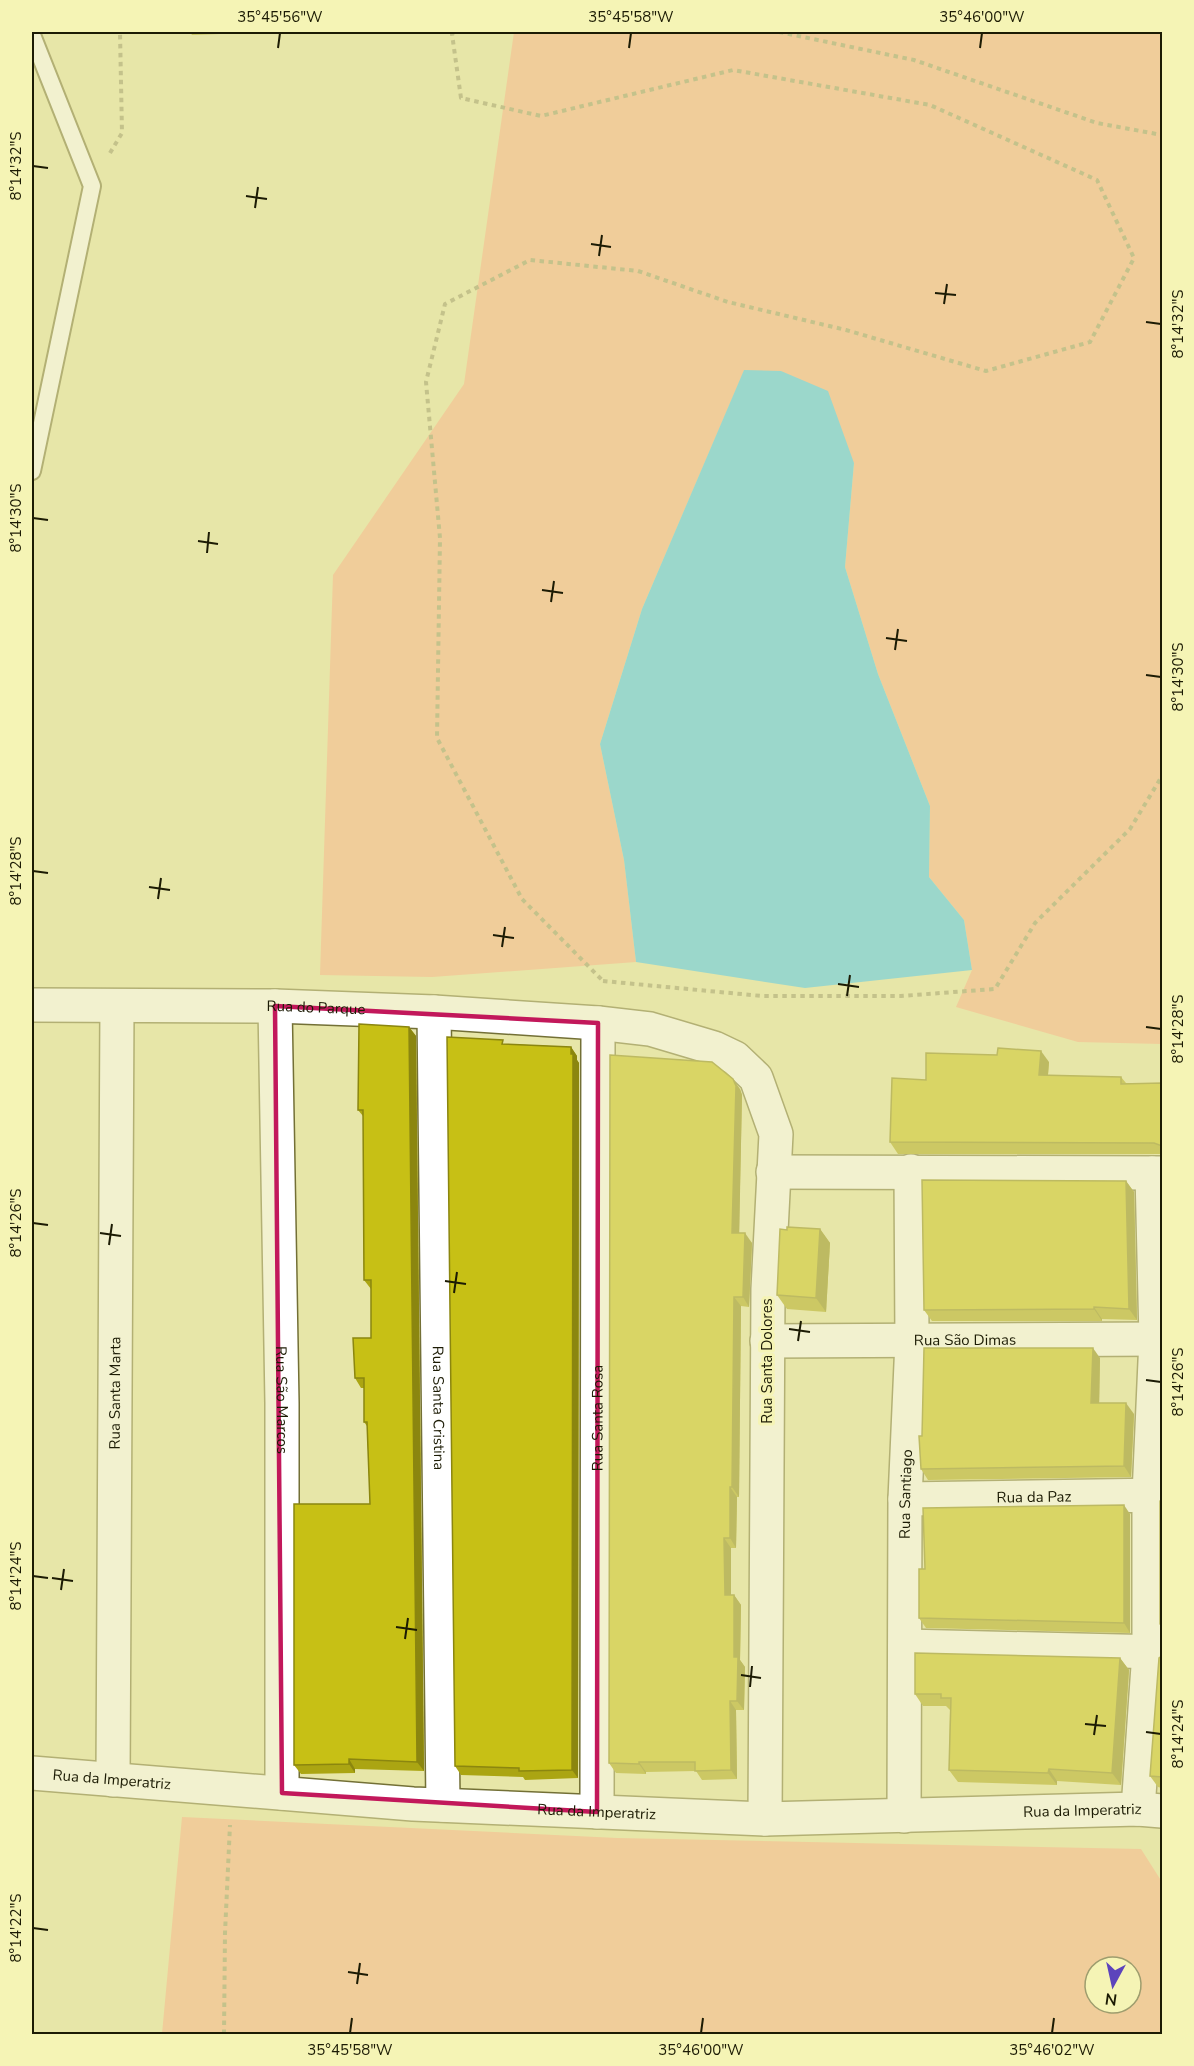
<svg xmlns="http://www.w3.org/2000/svg" width="1194" height="2066" font-family="'Nunito Sans',sans-serif">
  <style>
    .green { fill: #fbaf8a; fill-rule: evenodd }
    .water { fill: #3ec6f7 }
    .lines { fill: none; stroke-linecap: round; stroke-linejoin: round }
    .service-casing { stroke: #737036; stroke-width: 20 }
    .minor-casing { stroke: #737036; stroke-width: 36 }
    .path { stroke: #999869; stroke-width: 4; stroke-dasharray: 4.5 4.5; stroke-linecap: butt }
    .service { stroke: #fff; stroke-width: 16 }
    .minor { stroke: #fff; stroke-width: 33 }
    .wall { fill: #aba512 }
    .shaded-wall { fill: #8b860f }
    .building { fill: #c7c015; stroke: #8b860f; stroke-width: 1.5 }
    .marked { fill: none; stroke: #c2185b; stroke-width: 4.5; stroke-linejoin: round }
    .ticks { fill: none; stroke: #1c1b04; stroke-width: 2 }
    .labels { text-anchor: middle; stroke-width: 6; stroke-linejoin: round; paint-order: stroke }
    .street-label { font-size: 15px; fill: #1c1b04; stroke: #f5f4b5 }
    .neatline { fill: none; stroke: #1c1b04; stroke-width: 2 }
    .ticks-label { font-size: 15px; text-anchor: middle; fill: #1c1b04 }
  </style>
  <rect width="100%" height="100%" fill="#e7e6a8"/>
  <g class="green">
    <path d="M514 32H1162V1044L1078 1042 956 1007 972 970 964 920 929 877 930 806 878 674 845 567 854 463 781 371H744L642 609 600 744 624 860 636 962 432 977 320 975 333 575 464 384Z"/>
    <path d="M182 1817 617 1838 1141 1849 1162 1882V2034H162ZM1095 1967H1131V2003H1095Z"/>
  </g>
  <path class="water" d="M744 370 781 371 828 391 854 463 845 567 878 674 930 806 929 877 964 920 972 970 805 988 636 962 624 860 600 744 642 609Z"/>
  <g class="lines">
    <g class="service-casing">
      <path id="service" d="M32 35 92 186 32 471"/>
    </g>
    <g class="minor-casing">
      <g id="minor">
        <path id="s1" d="M32 1005 275 1006 434 1012 598 1023 650 1029 714 1048 735 1058 756 1078 776 1134 768 1289 765 1819"/>
        <path id="s2" d="M275 1006 282 1403V1793"/>
        <path id="s3" d="M434 1012 443 1805"/>
        <path d="M773 1172 1162 1173"/>
        <path id="s4" d="M767 1341 1162 1339"/>
        <path id="s5" d="M905 1499 1162 1495"/>
        <path d="M905 1646 1162 1652"/>
        <path id="s6" d="M32 1773 413 1804 765 1819 1138 1809 1162 1811"/>
        <path id="s7" d="M113 1780 117 1006"/>
        <path d="M1138 1809 1149 1652V1495L1156 1339 1152 1173"/>
        <path id="s8" d="M597 1812 598 1023"/>
        <path id="s9" d="M904 1816 905 1499 912 1341 911 1171"/>
      </g>
    </g>
    <g class="path">
      <path d="M454 32 452 34 461 98 541 116 733 70 930 105 1097 180 1134 258 1090 342 986 371 846 330 728 302 638 271 530 260 445 304 426 382 440 538 437 738 522 899 603 981"/>
      <path d="M779 32 914 60 1097 123 1162 135"/>
      <path d="M110 153 122 133 120 32"/>
      <path d="M603 981 762 996H901L995 989 1035 923 1130 829 1162 776"/>
      <path d="M224 2034 225 1933 230 1825"/>
    </g>
    <use href="#service" class="service"/>
    <use href="#minor" class="minor"/>
  </g>
  <g class="wall">
    <path d="M190 32H220V34L192 35Z"/>
    <path d="M409 1027 416 1036 424 1771 355 1769V1773L301 1774 294 1765 370 1504 367 1426 364 1422V1388H361L355 1378 371 1338V1289L364 1280 363 1116 358 1110Z"/>
    <path d="M506 1044 571 1047 577 1056V1060L579 1063 578 1778 525 1780 523 1777 461 1775 455 1766Z"/>
    <path d="M1049 1062 1048 1075 1121 1077 1126 1083H1162V1154H898L890 1142 926 1080Z"/>
    <path d="M740 1089 742 1095 739 1233 752 1243 749 1307 741 1306 739 1497H737L736 1548H731V1595H734L741 1605 740 1660 745 1667 744 1710H736L737 1779 702 1780 696 1771 646 1772V1774L616 1773 609 1763Z"/>
    <path d="M1126 1181 1134 1192 1137 1320 1102 1319V1321H932L924 1310Z"/>
    <path d="M820 1229 830 1243 826 1312 787 1309 777 1295Z"/>
    <path d="M1100 1358 1099 1403 1134 1414 1131 1477 928 1480 921 1469 922 1436Z"/>
    <path d="M1130 1514V1633L926 1628 919 1618 925 1569Z"/>
    <path d="M1162 1656V1788L1158 1787 1150 1776Z"/>
    <path d="M1120 1658 1129 1670 1121 1785 1057 1781V1785L958 1782 949 1770 950 1710 946 1706H923L915 1694Z"/>
  </g>
  <g class="shaded-wall">
    <path d="M409 1027 416 1036 424 1771 417 1762Z"/>
    <path d="M571 1047 577 1056V1060L579 1063 578 1778 572 1770Z"/>
    <path d="M1041 1051 1049 1062 1047 1086 1039 1075Z"/>
    <path d="M733 1079 740 1089 742 1095 739 1243 732 1233Z"/>
    <path d="M1126 1181 1134 1192 1137 1320 1129 1309Z"/>
    <path d="M820 1229 830 1243 826 1312 816 1298Z"/>
    <path d="M745 1233 752 1243 749 1307 743 1297Z"/>
    <path d="M734 1297 741 1306 739 1497 732 1487Z"/>
    <path d="M1094 1307 1102 1319V1321L1094 1309Z"/>
    <path d="M1093 1348 1100 1358 1099 1413 1091 1403Z"/>
    <path d="M1126 1403 1134 1414 1131 1477 1124 1466Z"/>
    <path d="M730 1487 737 1497 736 1548 730 1538Z"/>
    <path d="M1124 1505 1130 1514V1633L1124 1623Z"/>
    <path d="M724 1538 731 1548V1605L725 1595Z"/>
    <path d="M734 1595 741 1605 740 1660 745 1667 744 1710 737 1701 734 1657Z"/>
    <path d="M1120 1658 1129 1670 1121 1785 1112 1773Z"/>
    <path d="M730 1701 736 1710 737 1779 731 1770Z"/>
    <path d="M349 1759 355 1769V1773L349 1764Z"/>
    <path d="M639 1762 646 1772V1774L639 1764Z"/>
    <path d="M1049 1769 1057 1781V1785L1048 1773Z"/>
  </g>
  <g class="building">
    <path d="M359 1024 409 1027 417 1762 349 1759V1764L294 1765V1504H370L367 1422H364V1378H355L353 1338H371V1280H364L363 1110H358Z"/>
    <path d="M447 1037 503 1040 502 1044 571 1047V1054H573L572 1770 519 1771V1768L455 1766Z"/>
    <path d="M998 1048 1041 1051 1039 1075 1121 1077V1084L1162 1083V1146L1154 1143 890 1142 892 1078 926 1080V1053L997 1055Z"/>
    <path d="M610 1055 712 1062 733 1079 736 1086 732 1233H745L743 1297H734L732 1487H730V1538H724L725 1595H734V1657H738L737 1701H730L731 1770 695 1771V1762H639V1764L609 1763Z"/>
    <path d="M922 1180 1126 1181 1129 1309 1094 1307V1309L924 1310Z"/>
    <path d="M787 1227 820 1229 816 1298 777 1295 780 1229 787 1230Z"/>
    <path d="M924 1348H1093L1091 1403H1126L1124 1466 921 1469 919 1436H922Z"/>
    <path d="M1162 1427V1468L1161 1467Z"/>
    <path d="M1162 1499V1626L1160 1624V1501Z"/>
    <path d="M1124 1505V1623L919 1618V1569H925L923 1508Z"/>
    <path d="M915 1653 1120 1658 1112 1773 1049 1769 1048 1773 949 1770 951 1698H941V1694H915Z"/>
    <path d="M1162 1656V1777L1150 1776 1159 1658Z"/>
  </g>
  <path d="M0 0H1194V2066H0ZM275 1006 598 1023 597 1812 282 1793Z" fill="#e7e6a8" fill-opacity=".55" fill-rule="evenodd"/>
  <path class="marked" d="M275 1006 598 1023 597 1812 282 1793Z"/>
  <path class="ticks" d="M278 48 280 33M629 48 631 33M980 48 982 33M33 166 48 168M246 196 267 199M255 208 258 187M591 244 611 247M599 256 602 235M935 293 956 295M944 304 947 284M1146 322 1161 324M33 518 48 520M198 541 218 544M207 553 209 532M542 590 563 593M551 602 554 581M886 638 907 641M895 650 898 629M1146 675 1161 677M33 871 48 873M149 887 170 890M158 899 161 878M493 935 514 938M502 947 505 927M838 984 859 987M847 996 850 975M1146 1027 1161 1029M33 1223 48 1225M100 1233 121 1236M109 1245 112 1224M445 1281 466 1284M454 1293 457 1272M789 1329 810 1332M798 1341 801 1321M1146 1380 1161 1382M33 1576 48 1578M52 1578 73 1581M61 1590 64 1569M396 1627 417 1630M405 1639 408 1618M741 1675 761 1678M750 1687 752 1666M1085 1724 1106 1726M1146 1732 1161 1734M1094 1735 1097 1715M33 1928 48 1930M348 1972 368 1975M357 1984 360 1963M350 2033 352 2018M701 2033 703 2018M1052 2033 1054 2018"/>
  <g class="labels">
    <g class="street-label">
      <text dy="5" stroke="none"><textPath href="#s1" startOffset="284">Rua do Parque</textPath></text>
      <text dy="5" stroke="none"><textPath href="#s4" startOffset="198">Rua São Dimas</textPath></text>
      <text transform="translate(767 1361) rotate(-90)" y="5">Rua Santa Dolores</text>
      <text dy="5" stroke="none"><textPath href="#s7" startOffset="387">Rua Santa Marta</textPath></text>
      <text dy="5" stroke="none"><textPath href="#s2" startOffset="394">Rua São Marcos</textPath></text>
      <text dy="5" stroke="none"><textPath href="#s3" startOffset="396">Rua Santa Cristina</textPath></text>
      <text dy="5" stroke="none"><textPath href="#s8" startOffset="394">Rua Santa Rosa</textPath></text>
      <text dy="5" stroke="none"><textPath href="#s9" startOffset="322">Rua Santiago</textPath></text>
      <text dy="5" stroke="none"><textPath href="#s5" startOffset="129">Rua da Paz</textPath></text>
      <text dy="5" stroke="none"><textPath href="#s6" startOffset="80">Rua da Imperatriz</textPath></text>
      <text dy="5" stroke="none"><textPath href="#s6" startOffset="1052">Rua da Imperatriz</textPath></text>
      <text dy="5" stroke="none"><textPath href="#s6" startOffset="566">Rua da Imperatriz</textPath></text>
    </g>
  </g>
  <rect width="1194" height="2066" fill="none" stroke="#f5f4b5" stroke-width="66"/>
  <g transform="translate(1113 1985) rotate(188)"><circle r="28" fill="#f5f4b5" stroke="#9e9d6e" stroke-width="1.5"/>
  <path d="M0-4.5L10 22L0 15L-10 22Z" fill="#5c44bc"/>
  <text y="-9" font-size="16" font-weight="bold" text-anchor="middle" fill="#1c1b04">N</text>
  </g>
  <rect x="33" y="33" width="1128" height="2000" class="neatline"/>
  <g class="ticks-label">
    <text x="280" y="22">35°45'56"W</text>
    <text x="631" y="22">35°45'58"W</text>
    <text x="982" y="22">35°46'00"W</text>
    <text transform="translate(16 166) rotate(-90)" y="5">8°14'32"S</text>
    <text transform="translate(1178 324) rotate(-90)" y="5">8°14'32"S</text>
    <text transform="translate(16 518) rotate(-90)" y="5">8°14'30"S</text>
    <text transform="translate(1178 677) rotate(-90)" y="5">8°14'30"S</text>
    <text transform="translate(16 871) rotate(-90)" y="5">8°14'28"S</text>
    <text transform="translate(1178 1029) rotate(-90)" y="5">8°14'28"S</text>
    <text transform="translate(16 1223) rotate(-90)" y="5">8°14'26"S</text>
    <text transform="translate(1178 1382) rotate(-90)" y="5">8°14'26"S</text>
    <text transform="translate(16 1576) rotate(-90)" y="5">8°14'24"S</text>
    <text transform="translate(1178 1734) rotate(-90)" y="5">8°14'24"S</text>
    <text transform="translate(16 1928) rotate(-90)" y="5">8°14'22"S</text>
    <text x="350" y="2055">35°45'58"W</text>
    <text x="701" y="2055">35°46'00"W</text>
    <text x="1052" y="2055">35°46'02"W</text>
  </g>
</svg>
